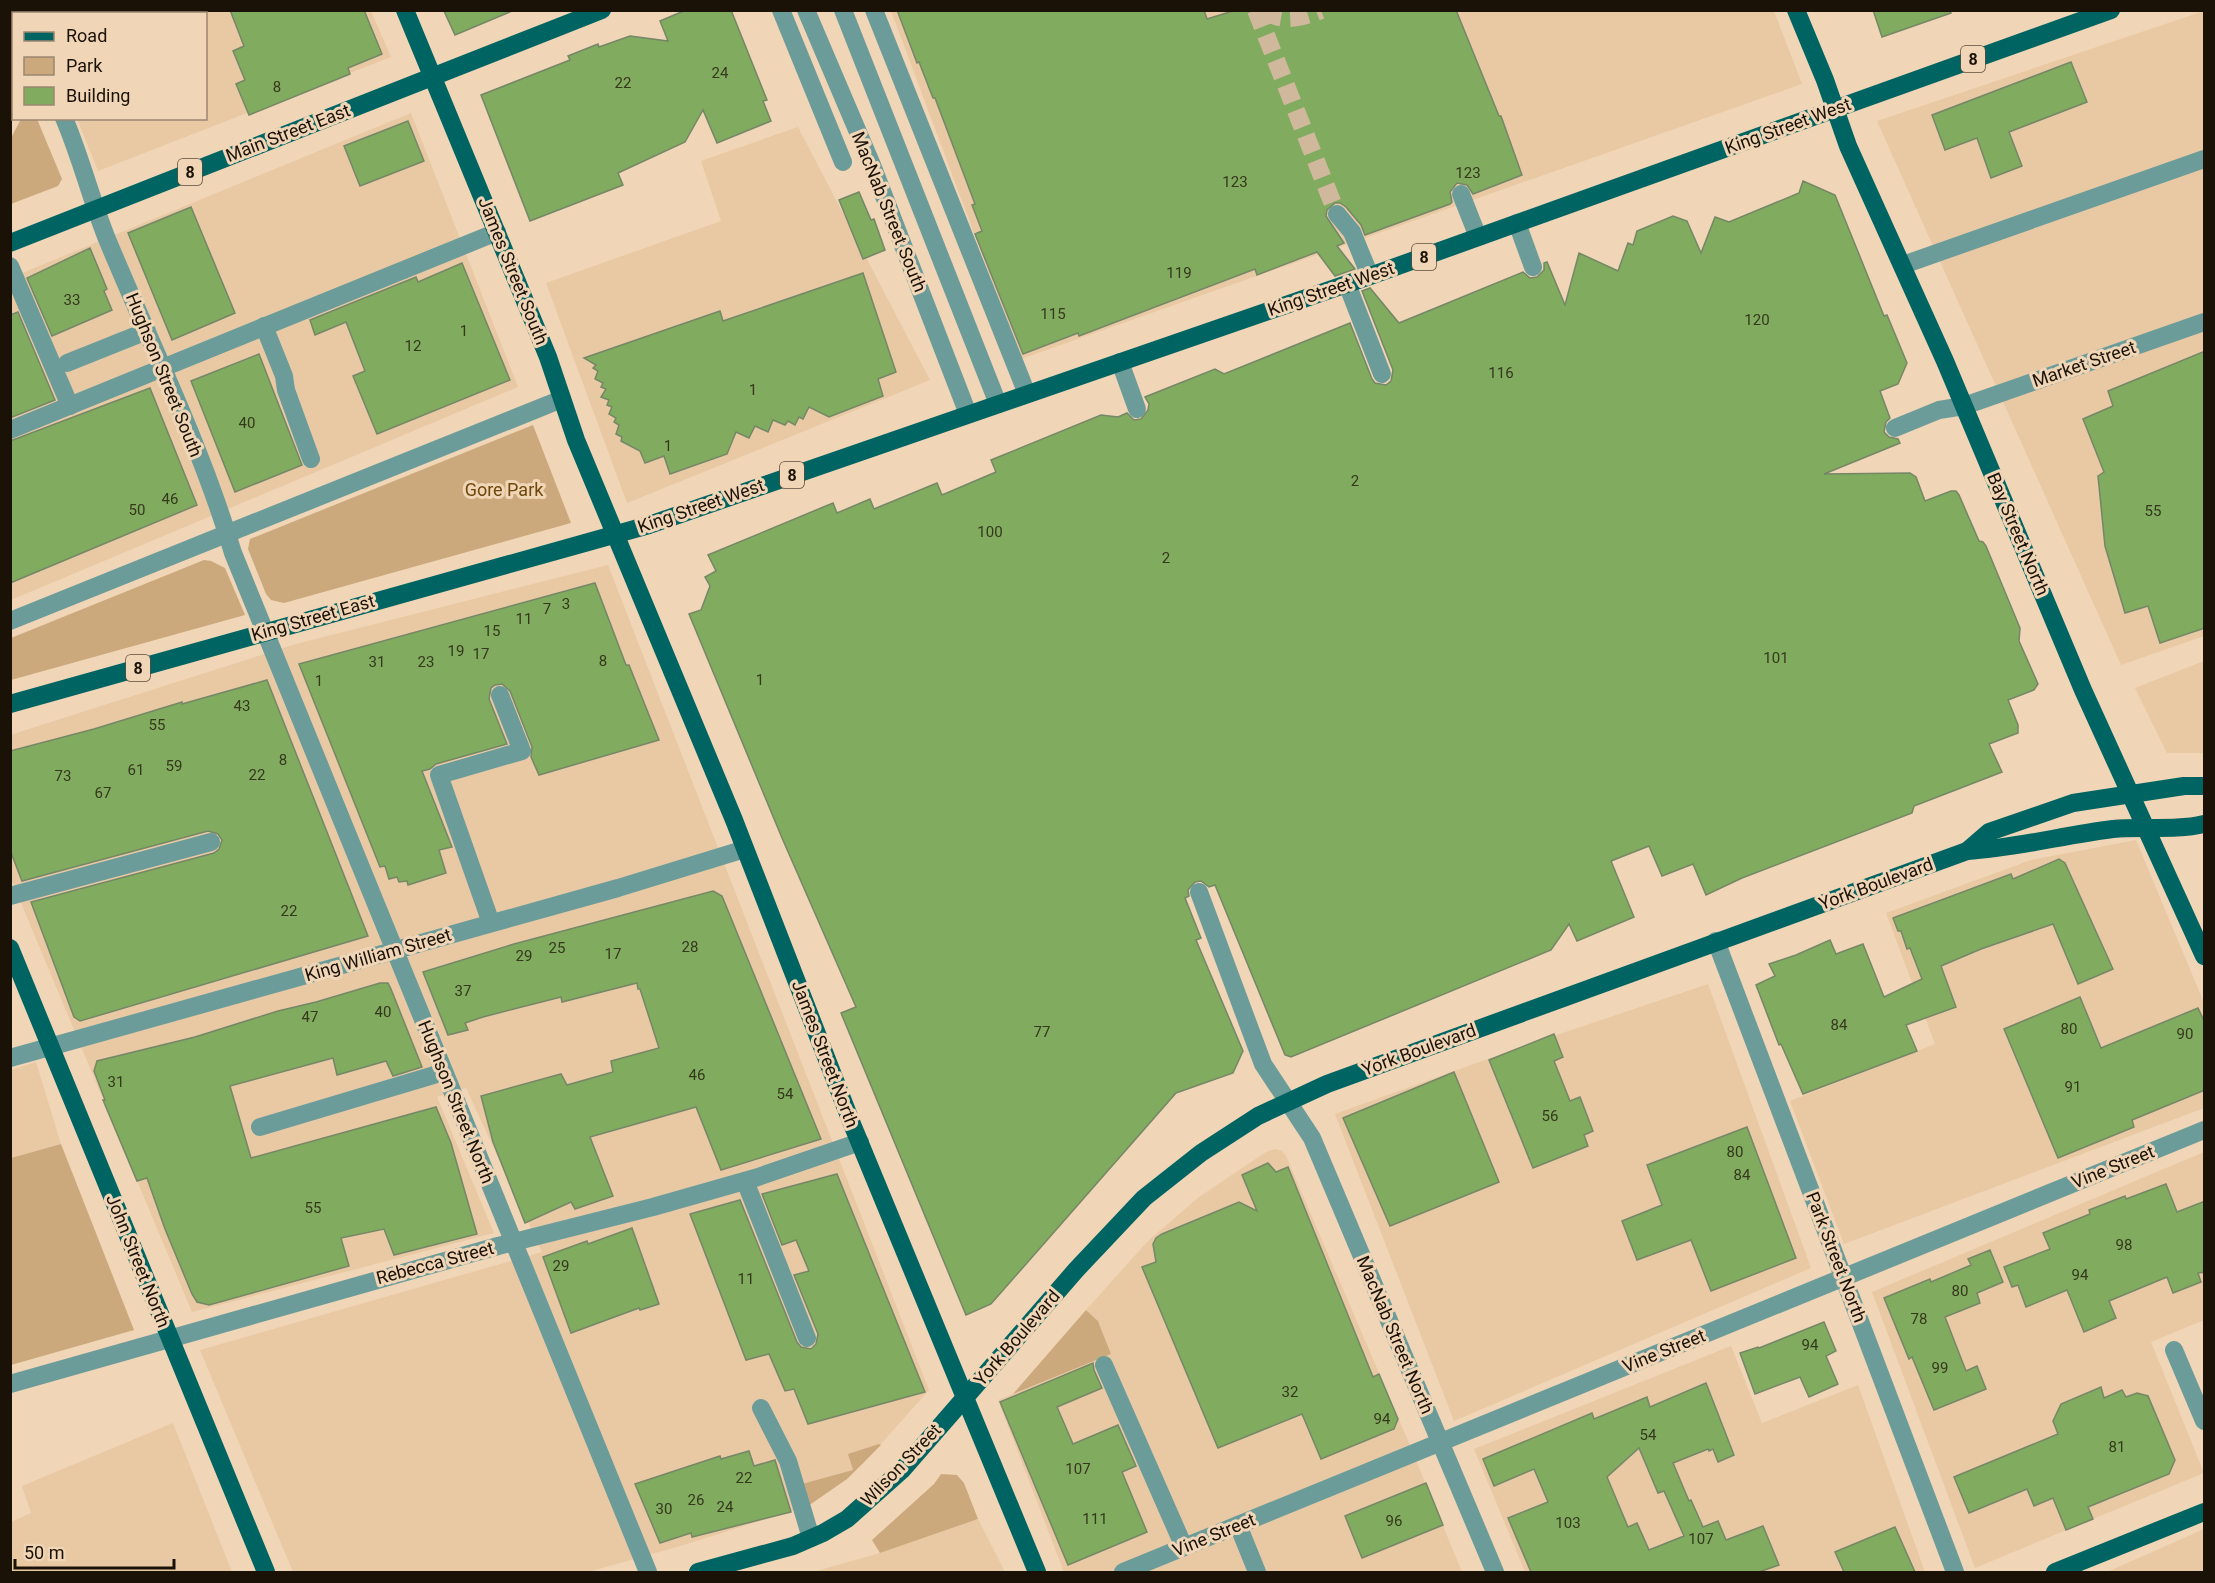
<svg xmlns="http://www.w3.org/2000/svg" width="2215" height="1583" font-family="Roboto,sans-serif">
  <style>
    .built { fill: #e8c9a4 }
    .green { fill: #cca97d }
    .building { fill: #81ab5e; stroke: #758767; stroke-width: 1.5; fill-rule: evenodd }
    .lines { fill: none; stroke-linecap: round; stroke-linejoin: round }
    .minor-tunnel { stroke: #d0b89c; stroke-width: 18; stroke-dasharray: 18 9; stroke-linecap: butt }
    .minor { stroke: #6c9c9a; stroke-width: 18 }
    .major { stroke: #006462; stroke-width: 18 }
    .labels { text-anchor: middle; stroke-width: 6; stroke-linejoin: round; paint-order: stroke }
    .number-label { font-size: 15px; fill: #34381d }
    .shield { fill: #f0d5b6; stroke: #5b4c3c; stroke-width: 1.5 }
    .shield-label { font-size: 16px; font-weight: bold; fill: #1b1207 }
    .street-label { font-size: 18px; fill: #1b1207; stroke: #f0d5b6 }
    .park-label { font-size: 18px; fill: #6e480c; stroke: #f0d5b6 }
  </style>
  <rect width="100%" height="100%" fill="#f0d5b6"/>
  <g class="built">
    <path d="M34 11H371L391 57 98 171 77 119 206 118V14H35Z"/>
    <path d="M891 11H1774L1802 84 1021 359Z"/>
    <path d="M2204 11V636L2121 665 1877 121Z"/>
    <path d="M411 113 518 387 11 600 10 278Z"/>
    <path d="M798 127 930 380 627 503 546 283 721 221 701 161Z"/>
    <path d="M608 565 929 1390 864 1463 847 1479 808 1506 677 1547 588 1572H293L200 1350 542 1252 466 1088 437 1097 494 1233 192 1312 11 879 10 735 296 644Z"/>
    <path d="M2204 661V753H2167L2135 688Z"/>
    <path d="M2136 840 2204 1003V1108L1844 1244 1790 1101 1935 1044 1886 913 2031 860Z"/>
    <path d="M1708 984 1811 1268 1454 1421 1335 1114 1521 1047Z"/>
    <path d="M36 1062 61 1144 11 1158V1070Z"/>
    <path d="M1275 1149 1282 1151 1286 1156 1406 1436 1462 1572H1064L998 1400 1111 1354 1098 1321 1086 1310 1148 1241 1199 1197 1266 1152Z"/>
    <path d="M2204 1152V1235L2192 1240 2204 1273V1320L2151 1342 2204 1473 1975 1568 1872 1292Z"/>
    <path d="M1731 1346 1762 1423 1858 1385 1925 1572H1525L1474 1449Z"/>
    <path d="M173 1423 232 1572H11V1522L31 1513 22 1486Z"/>
    <path d="M978 1519 1005 1572H813L880 1553Z"/>
    <path d="M2204 1529V1572H2107Z"/>
  </g>
  <g class="green">
    <path d="M21 119H37L62 179 58 186 11 204V138Z"/>
    <path d="M533 425 571 523 284 603 271 600 266 594 248 549 250 539Z"/>
    <path d="M204 560 211 561 225 568 245 615 11 680V638Z"/>
    <path d="M61 1144 134 1330 11 1365V1158Z"/>
    <path d="M1086 1310 1098 1321 1111 1354 1013 1394Z"/>
    <path d="M879 1444 881 1445 847 1479 808 1506 802 1484 853 1470 848 1454Z"/>
    <path d="M941 1474 957 1475 964 1483 978 1519 880 1553 872 1540 934 1484Z"/>
  </g>
  <g class="building">
    <path d="M230 10H364L382 54 348 68 350 74 249 115 236 84 245 80 233 51 244 46Z"/>
    <path d="M686 10H731L767 100 763 101 771 121 717 143 703 110 685 142 618 173 623 185 530 221 481 95 570 60 568 56 598 44 599 47 630 36 668 41 660 21Z"/>
    <path d="M897 10H1204L1207 19 1236 10H1456L1499 116H1501L1522 175 1473 194 1467 185 1457 183 1450 192 1452 202 1450 204 1365 235 1361 225 1346 207 1340 203H1335L1327 210 1326 216 1344 243 1337 246 1355 269 1335 276 1317 252 1257 275 1255 269 1079 336 1078 333 1023 354 975 234 982 231 972 205 975 204 935 98H933L919 62 917 63Z"/>
    <path d="M1873 10H1950L1951 13 1882 37Z"/>
    <path d="M444 11H512L455 35Z"/>
    <path d="M2071 62 2087 102 2009 132 2022 166 1991 178 1977 138 1945 150 1932 115Z"/>
    <path d="M408 121 424 161 360 186 344 146Z"/>
    <path d="M1803 181 1835 195 1884 316 1887 315 1907 363 1898 384 1880 391 1890 418 1886 422 1884 432 1889 437 1898 439 1900 443 1824 474 1910 473 1916 477 1925 501 1951 491H1956L1959 495 1979 541 1983 542 1986 546 2020 628 2019 641 2038 684 2034 690 2008 700 2018 725V733L1989 744 2002 772 1914 806 1912 813 1742 878 1706 895 1693 864 1662 876 1649 846 1611 861 1634 917 1577 941 1569 924 1551 950 1291 1057 1285 1055 1215 885 1209 887 1201 881 1195 882 1188 890 1189 896 1185 898 1201 938 1196 940 1243 1051 1233 1073 1176 1093 991 1304 966 1315 841 1013 856 1007 782 838 689 614 701 610 710 586 705 577 716 571 708 555 833 503 837 513 870 499 874 509 937 483 942 495 996 472 991 460 1101 415 1118 417 1127 413 1134 420 1141 419 1148 410 1149 404 1145 397 1215 369 1224 374 1350 323 1372 379 1375 383 1386 385 1391 381 1393 370 1362 291 1370 288 1399 323 1523 272 1530 278 1537 277 1544 270V263L1547 262 1565 305 1579 253 1618 271 1628 243 1633 245 1637 231 1673 216 1687 221 1701 253 1715 217 1729 222 1799 193Z"/>
    <path d="M859 192 871 220 874 219 885 250 863 259 839 200Z"/>
    <path d="M191 207 235 313 172 340 128 233Z"/>
    <path d="M90 248 107 289 104 291 112 310 52 336 27 278Z"/>
    <path d="M462 263 510 380 377 434 353 376 365 371 346 322 315 335 310 320 416 277 418 282Z"/>
    <path d="M863 273 896 372 878 379 883 396 829 417 809 407 803 419 799 417 795 425 788 421 785 425 773 420 768 432 755 426 749 438 736 432 727 454 670 474 664 456 645 463 640 451 621 441 622 437 616 434 619 425 614 422 616 418 609 414 612 407 607 405 609 400 601 397 606 389 601 387 603 383 595 379 598 371 593 368 596 365 584 358 720 311 723 321Z"/>
    <path d="M18 312 55 400 10 418V315Z"/>
    <path d="M2205 351V628L2160 643 2148 606 2125 613 2105 546 2098 476 2104 472 2083 419 2113 406 2108 391Z"/>
    <path d="M259 354 302 465 235 492 191 381Z"/>
    <path d="M150 388 197 505 10 583V441Z"/>
    <path d="M595 583 626 665H629L659 740 539 775 531 757 532 747 510 691 502 684 495 685 491 688 489 699 507 744 436 764 430 769 422 771 452 847 439 850 446 873 408 885 407 881 399 882 397 877 389 879 385 866 380 867 299 664Z"/>
    <path d="M267 680 368 936 80 1021 74 1017 31 902 214 853 219 849 222 840 218 834 208 831 22 881 10 850V751L94 729 182 702V704Z"/>
    <path d="M2059 859 2065 863 2113 969 2078 984 2053 924 1981 949 1941 966 1956 1007 1906 1025 1917 1051 1803 1094 1781 1044 1779 1045 1756 985 1775 976 1769 964 1796 955 1830 940 1836 954 1863 944 1884 997 1922 979 1910 948 1907 949 1901 931H1898L1893 918 2011 874 2013 879Z"/>
    <path d="M713 891 722 896 821 1139 721 1170 696 1107 590 1137 613 1196 575 1209 571 1202 525 1223 493 1142 481 1096 561 1074 567 1085 613 1072 611 1061 659 1048 640 989H638L637 983 562 1002 561 997 483 1017 465 1023 468 1030 448 1035 423 972 514 944Z"/>
    <path d="M380 983H388L391 989 422 1067 393 1076 386 1061 337 1075 333 1058 230 1086 251 1158 436 1107 451 1143 477 1234 394 1255 384 1229 341 1238 349 1266 209 1305 197 1302 192 1294 165 1229 147 1178 137 1181 103 1100H105L94 1071 97 1061 195 1037 278 1011 316 1002Z"/>
    <path d="M2080 997 2101 1048 2198 1008 2205 1023V1090L2132 1120 2134 1127 2058 1158 2004 1029Z"/>
    <path d="M1554 1034 1563 1057 1554 1061 1570 1101 1580 1097 1593 1131 1584 1135 1588 1146 1533 1168 1489 1060Z"/>
    <path d="M1454 1072 1499 1182 1390 1226 1343 1118Z"/>
    <path d="M1747 1127 1796 1258 1711 1291 1691 1240 1637 1260 1622 1221 1662 1205 1647 1165Z"/>
    <path d="M1268 1163 1276 1172 1288 1167 1373 1377 1379 1374 1398 1419 1394 1429 1321 1459 1302 1414 1218 1448 1142 1267 1156 1262 1153 1244 1156 1238 1162 1234 1239 1202 1257 1211 1242 1175Z"/>
    <path d="M837 1174 925 1392 808 1424 794 1389 785 1391 769 1354 746 1360 690 1214 740 1200 797 1342 801 1347 811 1349 816 1344 818 1334 794 1275 809 1271 796 1240 782 1245 762 1194Z"/>
    <path d="M2166 1184 2177 1212 2205 1201V1272L2198 1273 2201 1282 2173 1293 2167 1277 2109 1301 2116 1318 2084 1332 2067 1290 2026 1307 2018 1285 2012 1287 2004 1267 2050 1249 2043 1233 2090 1214 2089 1210 2125 1196 2126 1199Z"/>
    <path d="M632 1228 659 1304 640 1310 639 1308 571 1333 543 1257 587 1241 588 1244Z"/>
    <path d="M1990 1250 2003 1282 1977 1293 1980 1303 1945 1317 1966 1371 1977 1366 1986 1389 1934 1410 1912 1357 1909 1359 1884 1298 1930 1279 1931 1282 1971 1265 1968 1259Z"/>
    <path d="M1824 1322 1836 1351 1826 1356 1838 1384 1809 1397 1800 1377 1755 1394 1740 1353 1758 1347 1759 1348Z"/>
    <path d="M1093 1363 1094 1370 1102 1388 1057 1407 1073 1444 1118 1425 1136 1466 1122 1472 1147 1532 1068 1565 1000 1402Z"/>
    <path d="M1706 1383 1734 1455 1718 1462 1713 1449 1709 1451 1708 1449 1673 1463 1689 1501 1691 1500 1703 1527 1718 1521 1726 1540 1763 1526 1779 1565 1759 1572H1531L1508 1518 1548 1502 1534 1469 1494 1486 1483 1459 1592 1413 1594 1419 1647 1397 1650 1407ZM1639 1448 1658 1493 1664 1491 1684 1536 1649 1550 1637 1523 1628 1527 1607 1477Z"/>
    <path d="M2101 1387 2104 1398 2122 1390 2126 1397 2137 1393 2148 1396 2175 1460 2169 1474 2088 1507 2093 1519 2066 1530 2053 1498 2034 1506 2027 1489 1969 1513 1954 1477 2058 1434 2053 1421 2061 1404Z"/>
    <path d="M749 1451 754 1466 775 1460 791 1512 692 1537 691 1533 660 1543 635 1484 720 1456 721 1459Z"/>
    <path d="M1426 1483 1443 1525 1362 1558 1345 1516Z"/>
    <path d="M1895 1527 1915 1572H1844L1835 1552Z"/>
  </g>
  <g class="lines">
    <g class="minor-tunnel">
      <path d="M1256 10 1337 214"/>
      <path d="M1265 10C1282 24 1303 17 1321 10"/>
    </g>
    <g class="minor">
      <path d="M20 10 21 14"/>
      <path d="M781 10 843 162"/>
      <path d="M806 10 872 165 968 414"/>
      <path d="M843 10 998 404"/>
      <path d="M874 10 1027 394"/>
      <path d="M123 14 131 10"/>
      <path d="M64 118C81 158 91 199 107 239 150 343 201 445 233 553L648 1572"/>
      <path d="M1461 194 1478 237"/>
      <path d="M1337 214 1352 232 1370 276"/>
      <path d="M1517 223 1533 267"/>
      <path d="M1903 265 2204 159"/>
      <path d="M10 266 70 406"/>
      <path d="M1347 284 1382 374"/>
      <path d="M264 326 284 376 286 390 311 459"/>
      <path d="M1120 362 1137 409"/>
      <path d="M67 363 147 331"/>
      <path d="M1895 428 1939 410 1964 406 2204 322"/>
      <path d="M10 430 497 232"/>
      <path d="M10 621 562 399"/>
      <path d="M1199 892 1263 1064 1312 1138 1495 1572"/>
      <path d="M10 896 211 842"/>
      <path d="M491 923 439 775 522 751 500 695"/>
      <path d="M1716 941 1955 1572"/>
      <path d="M10 1058 618 888 745 849"/>
      <path d="M260 1127 444 1072"/>
      <path d="M745 1181 807 1338"/>
      <path d="M2174 1350 2204 1421"/>
      <path d="M1104 1365 1184 1547"/>
      <path d="M10 1384 498 1246 653 1207 755 1178 860 1142"/>
      <path d="M761 1408 788 1461 811 1538"/>
      <path d="M1238 1525 1257 1572"/>
      <path d="M1123 1572 2204 1130"/>
    </g>
    <g class="major">
      <path d="M405 10 548 357 576 440 734 820 852 1124 1037 1572"/>
      <path d="M1796 10 1825 80 1848 146 1945 361 2083 690 2204 956"/>
      <path d="M10 243 602 10"/>
      <path d="M10 704 649 525 1370 276 2111 10"/>
      <path d="M1967 851 1989 832 2073 803 2184 786H2204"/>
      <path d="M10 948 266 1572"/>
      <path d="M698 1572 793 1546 823 1533 847 1519 902 1470 1076 1270 1144 1198 1201 1153 1258 1116 1327 1084 1967 851C2017 848 2064 835 2113 829 2143 826 2175 831 2204 824"/>
      <path d="M2055 1572 2204 1512"/>
    </g>
  </g>
  <g class="labels">
    <g class="number-label">
      <text x="720" y="78">24</text>
      <text x="623" y="88">22</text>
      <text x="277" y="92">8</text>
      <text x="1468" y="178">123</text>
      <text x="1235" y="187">123</text>
      <text x="1179" y="278">119</text>
      <text x="72" y="305">33</text>
      <text x="1053" y="319">115</text>
      <text x="1757" y="325">120</text>
      <text x="464" y="336">1</text>
      <text x="413" y="351">12</text>
      <text x="1501" y="378">116</text>
      <text x="753" y="395">1</text>
      <text x="247" y="428">40</text>
      <text x="668" y="451">1</text>
      <text x="1355" y="486">2</text>
      <text x="170" y="504">46</text>
      <text x="137" y="515">50</text>
      <text x="2153" y="516">55</text>
      <text x="990" y="537">100</text>
      <text x="1166" y="563">2</text>
      <text x="566" y="609">3</text>
      <text x="547" y="614">7</text>
      <text x="524" y="624">11</text>
      <text x="492" y="636">15</text>
      <text x="456" y="656">19</text>
      <text x="481" y="659">17</text>
      <text x="1776" y="663">101</text>
      <text x="603" y="666">8</text>
      <text x="377" y="667">31</text>
      <text x="426" y="667">23</text>
      <text x="760" y="685">1</text>
      <text x="319" y="686">1</text>
      <text x="242" y="711">43</text>
      <text x="157" y="730">55</text>
      <text x="283" y="765">8</text>
      <text x="174" y="771">59</text>
      <text x="136" y="775">61</text>
      <text x="257" y="780">22</text>
      <text x="63" y="781">73</text>
      <text x="103" y="798">67</text>
      <text x="289" y="916">22</text>
      <text x="690" y="952">28</text>
      <text x="557" y="953">25</text>
      <text x="613" y="959">17</text>
      <text x="524" y="961">29</text>
      <text x="463" y="996">37</text>
      <text x="383" y="1017">40</text>
      <text x="310" y="1022">47</text>
      <text x="1839" y="1030">84</text>
      <text x="2069" y="1034">80</text>
      <text x="1042" y="1037">77</text>
      <text x="2185" y="1039">90</text>
      <text x="697" y="1080">46</text>
      <text x="116" y="1087">31</text>
      <text x="2073" y="1092">91</text>
      <text x="785" y="1099">54</text>
      <text x="1550" y="1121">56</text>
      <text x="1735" y="1157">80</text>
      <text x="1742" y="1180">84</text>
      <text x="313" y="1213">55</text>
      <text x="2124" y="1250">98</text>
      <text x="561" y="1271">29</text>
      <text x="2080" y="1280">94</text>
      <text x="746" y="1284">11</text>
      <text x="1960" y="1296">80</text>
      <text x="1919" y="1324">78</text>
      <text x="1810" y="1350">94</text>
      <text x="1940" y="1373">99</text>
      <text x="1290" y="1397">32</text>
      <text x="1382" y="1424">94</text>
      <text x="1648" y="1440">54</text>
      <text x="2117" y="1452">81</text>
      <text x="1078" y="1474">107</text>
      <text x="744" y="1483">22</text>
      <text x="696" y="1505">26</text>
      <text x="725" y="1512">24</text>
      <text x="664" y="1514">30</text>
      <text x="1095" y="1524">111</text>
      <text x="1394" y="1526">96</text>
      <text x="1568" y="1528">103</text>
      <text x="1701" y="1544">107</text>
    </g>
    <g class="shield">
      <rect x="1961" y="46" width="24" height="26" rx="4.5"/>
      <rect x="178" y="159" width="24" height="26" rx="4.5"/>
      <rect x="1412" y="244" width="24" height="26" rx="4.5"/>
      <rect x="780" y="462" width="24" height="26" rx="4.5"/>
      <rect x="126" y="655" width="24" height="26" rx="4.5"/>
    </g>
    <g class="shield-label">
      <text x="1973" y="65">8</text>
      <text x="190" y="178">8</text>
      <text x="1424" y="263">8</text>
      <text x="792" y="481">8</text>
      <text x="138" y="674">8</text>
    </g>
    <g class="street-label">
      <text transform="translate(1788 126) rotate(-20)" y="6">King Street West</text>
      <text transform="translate(288 133) rotate(-21)" y="6">Main Street East</text>
      <text transform="translate(889 212) rotate(68)" y="6">MacNab Street South</text>
      <text transform="translate(513 271) rotate(68)" y="6">James Street South</text>
      <text transform="translate(1331 289) rotate(-19)" y="6">King Street West</text>
      <text transform="translate(2084 364) rotate(-19)" y="6">Market Street</text>
      <text transform="translate(164 375) rotate(68)" y="6">Hughson Street South</text>
      <text transform="translate(701 506) rotate(-19)" y="6">King Street West</text>
      <text transform="translate(2018 534) rotate(67)" y="6">Bay Street North</text>
      <text transform="translate(313 618) rotate(-16)" y="6">King Street East</text>
      <text transform="translate(1876 884) rotate(-20)" y="6">York Boulevard</text>
      <text transform="translate(378 955) rotate(-16)" y="6">King William Street</text>
      <text transform="translate(1419 1050) rotate(-20)" y="6">York Boulevard</text>
      <text transform="translate(825 1054) rotate(69)" y="6">James Street North</text>
      <text transform="translate(456 1102) rotate(68)" y="6">Hughson Street North</text>
      <text transform="translate(2113 1167) rotate(-22)" y="6">Vine Street</text>
      <text transform="translate(1836 1257) rotate(69)" y="6">Park Street North</text>
      <text transform="translate(138 1261) rotate(68)" y="6">John Street North</text>
      <text transform="translate(435 1263) rotate(-15)" y="6">Rebecca Street</text>
      <text transform="translate(1395 1335) rotate(67)" y="6">MacNab Street North</text>
      <text transform="translate(1017 1338) rotate(-49)" y="6">York Boulevard</text>
      <text transform="translate(1664 1351) rotate(-22)" y="6">Vine Street</text>
      <text transform="translate(901 1465) rotate(-46)" y="6">Wilson Street</text>
      <text transform="translate(1214 1535) rotate(-22)" y="6">Vine Street</text>
    </g>
    <g class="park-label">
      <text x="504" y="496">Gore Park</text>
    </g>
  </g>
  <rect width="2215" height="1583" fill="none" stroke="#1b1207" stroke-width="24"/>
  <rect x="12" y="12" width="195" height="108" fill="#f0d5b6" stroke="#9b8770" stroke-width="1.5"/>
  <rect x="24" y="32" width="30" height="9" fill="#006462" stroke="#9b8770" stroke-width="1.5"/>
  <text x="66" y="42" font-size="18" fill="#1b1207">Road</text>
  <rect x="24" y="57" width="30" height="18" fill="#cca97d" stroke="#9b8770" stroke-width="1.5"/>
  <text x="66" y="72" font-size="18" fill="#1b1207">Park</text>
  <rect x="24" y="87" width="30" height="18" fill="#81ab5e" stroke="#9b8770" stroke-width="1.5"/>
  <text x="66" y="102" font-size="18" fill="#1b1207">Building</text>
  <path d="M15 1559v9h159v-9" fill="none" stroke="#1b1207" stroke-width="3"/>
  <text x="24" y="1559" font-size="18" fill="#1b1207" stroke="#f0d5b6" stroke-width="4.5" paint-order="stroke">50 m</text>
</svg>
